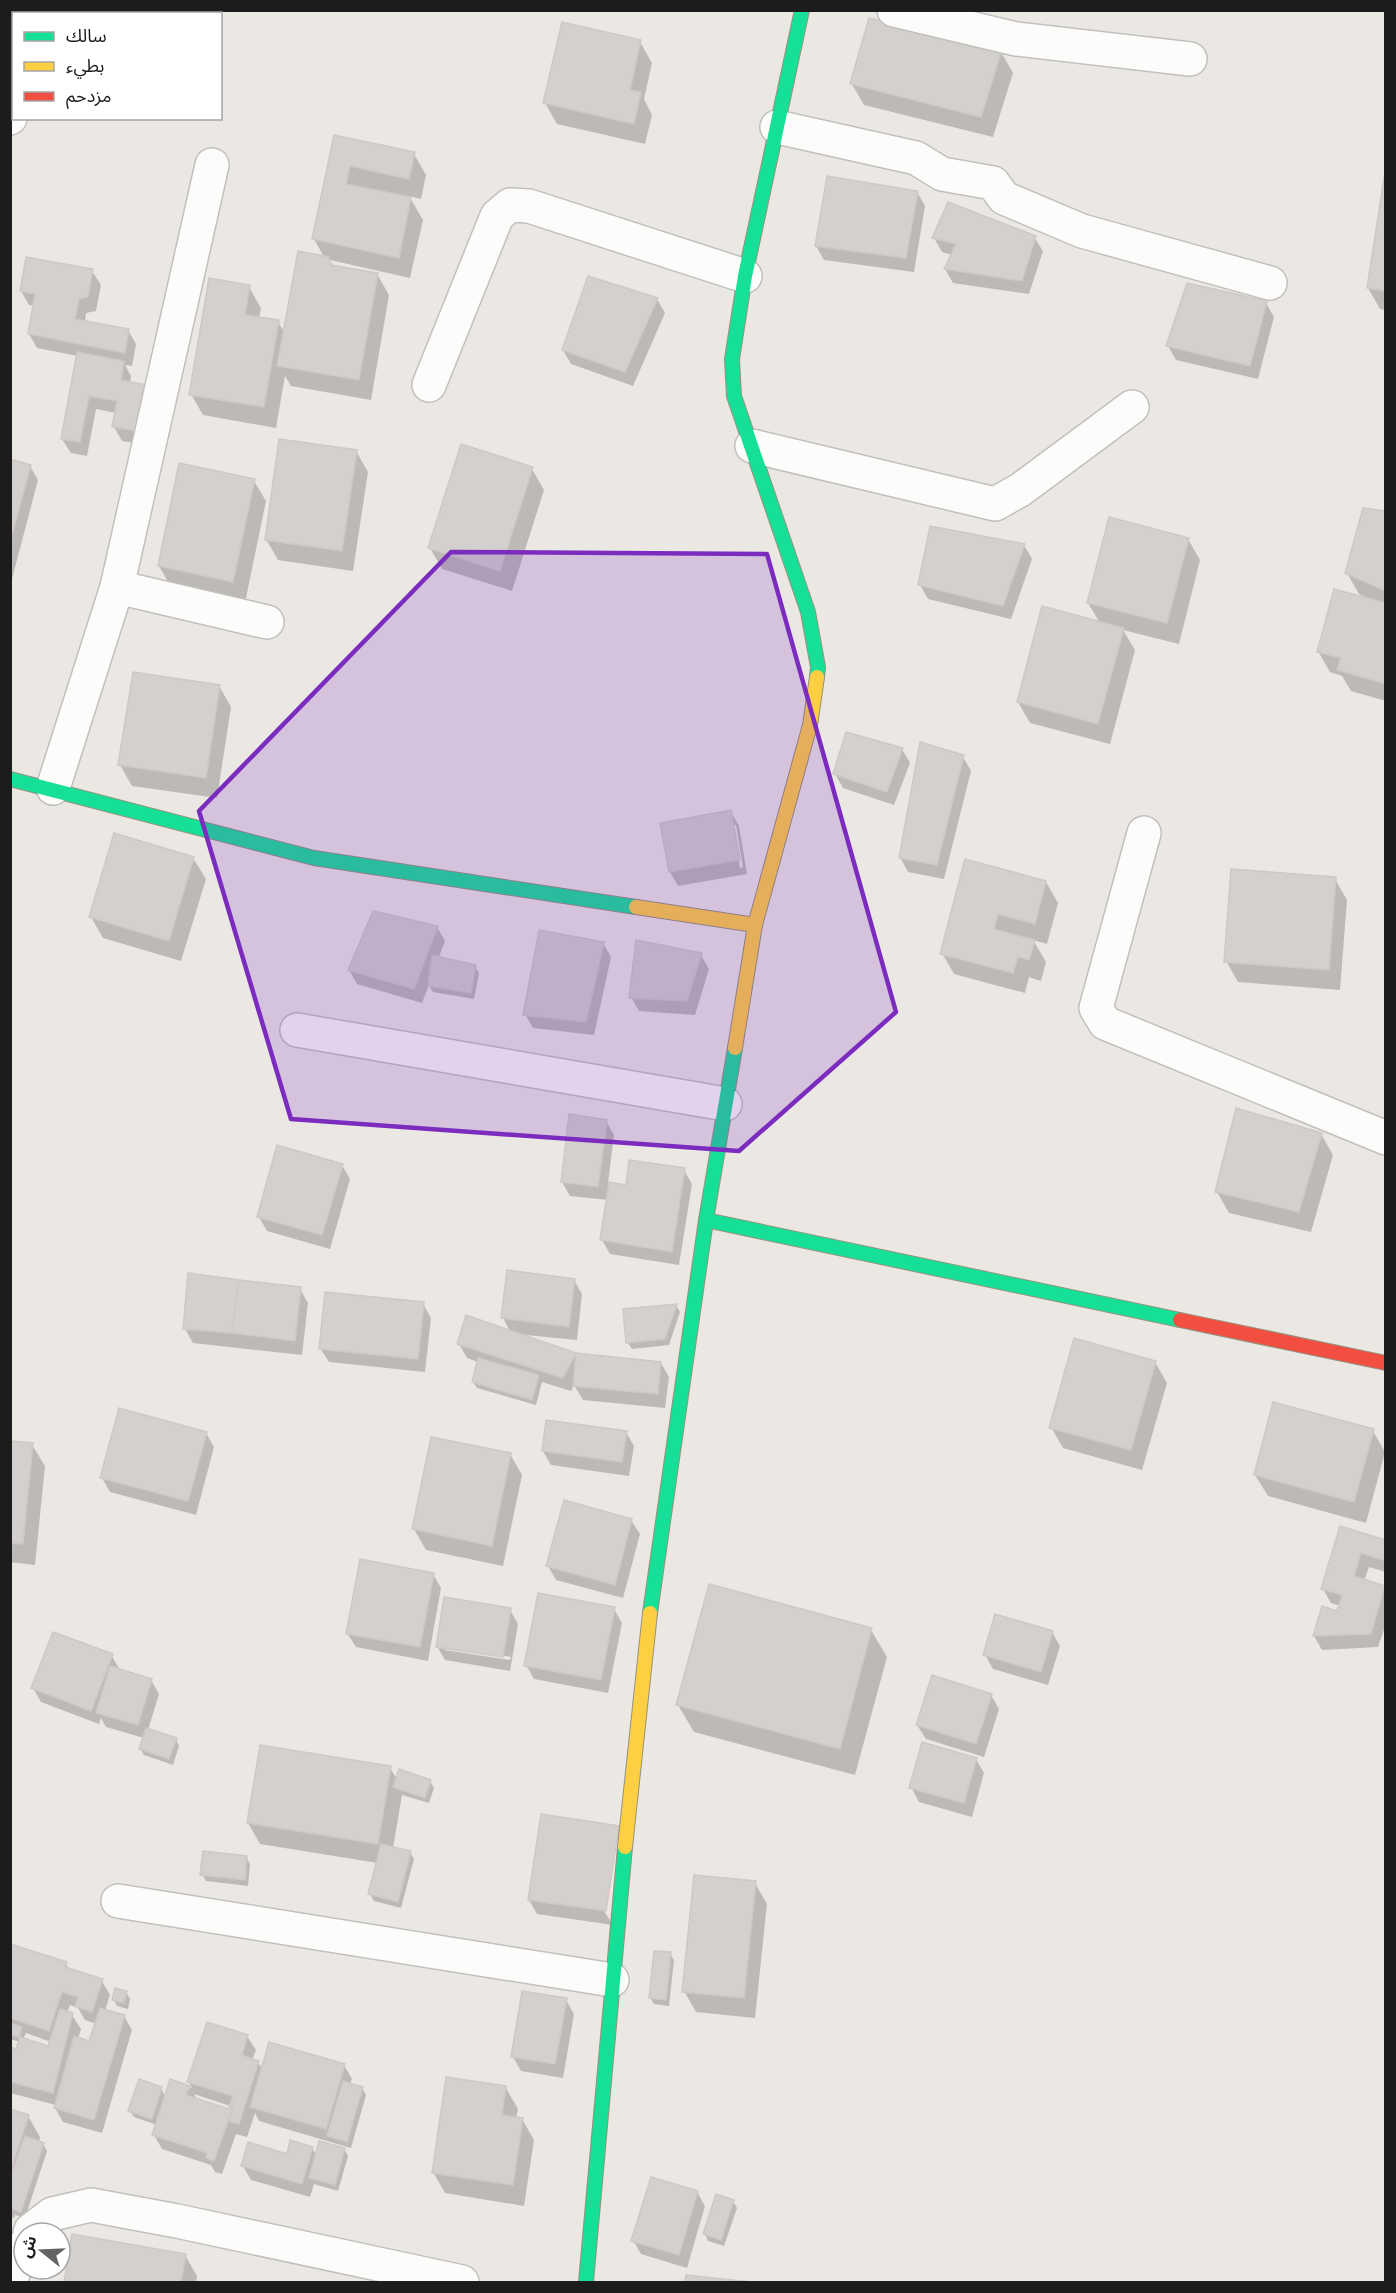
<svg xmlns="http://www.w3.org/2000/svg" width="1396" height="2293" font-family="Barlow,'Noto Sans Arabic',sans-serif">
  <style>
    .shadow { fill: #0003; fill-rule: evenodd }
    .building { fill: #d3d0cd; stroke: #cec9c6; stroke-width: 1.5 }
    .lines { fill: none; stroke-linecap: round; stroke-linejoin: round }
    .street-casing { stroke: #c2c0bf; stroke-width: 36 }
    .fast-casing { stroke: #95927c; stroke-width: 16 }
    .slow-casing { stroke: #95927c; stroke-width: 16 }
    .jam-casing { stroke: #95927c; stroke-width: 16 }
    .street { stroke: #fcfcfb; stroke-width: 33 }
    .fast { stroke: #16e098; stroke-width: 14 }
    .slow { stroke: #ffcf43; stroke-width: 14 }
    .jam { stroke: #f24e42; stroke-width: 14 }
    .marked { fill: #7b2cbf; fill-opacity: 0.2; stroke: #7b2cbf; stroke-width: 4.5; stroke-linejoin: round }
  </style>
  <rect width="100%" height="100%" fill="#ebe8e4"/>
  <g class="shadow">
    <path d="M115 10H208V14H116Z"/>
    <path d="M640 42 652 63 644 99 652 115 645 144 557 124 545 103Z"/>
    <path d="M1001 52 1013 73 993 137 864 105 852 84Z"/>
    <path d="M335 136 414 154 426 175 421 199 409 196 423 220 410 278 330 260 333 267 377 274 389 295 371 400 291 386 285 376 276 428 203 415 191 394 249 287 261 308 259 318 278 322 285 333 324 257 314 239Z"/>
    <path d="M1385 180H1386V310L1380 309 1368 288Z"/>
    <path d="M917 192 925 206 914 272 824 260 816 246Z"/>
    <path d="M1034 237 1043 251 1029 294 953 283 945 269 952 255 942 252 934 238Z"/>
    <path d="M92 271 101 285 96 311 86 313 85 322 128 330 136 344 132 366 125 365 131 376 130 383 145 445 122 441 114 427 116 413 96 409 87 456 71 453 62 439 78 356 37 348 29 334 35 306 29 305 21 291Z"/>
    <path d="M657 299 665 313 633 386 571 364 563 350Z"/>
    <path d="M1266 303 1274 317 1258 379 1176 360 1168 346Z"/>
    <path d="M356 451 368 472 353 571 278 560 266 539Z"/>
    <path d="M10 461 30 466 38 480 12 579Z"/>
    <path d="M532 469 544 490 512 591 442 569 430 548Z"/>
    <path d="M254 481 266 501 245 603 171 587 159 566Z"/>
    <path d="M1386 513V701L1351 691 1342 676 1330 672 1318 651 1370 601V599L1359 594 1347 573Z"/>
    <path d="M1188 539 1200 560 1179 644 1123 630 1135 650 1110 744 1030 723 1018 702 1100 623 1088 603Z"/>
    <path d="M1024 545 1032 559 1011 619 928 599 920 585Z"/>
    <path d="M219 686 231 707 217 798 132 786 120 765Z"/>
    <path d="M902 749 910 763 894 805 843 788 835 774Z"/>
    <path d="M963 757 971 771 944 879 908 872 900 857Z"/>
    <path d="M731 812 739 826 747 874 678 886 670 872ZM732 825H736L743 867 740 868Z"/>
    <path d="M193 858 206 879 181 961 103 938 91 917Z"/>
    <path d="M966 861 1046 882 1058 903 1047 944 1033 940 1046 962 1041 981 1029 977 1025 993 954 974 942 953Z"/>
    <path d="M1335 879 1347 900 1340 990 1238 982 1226 961Z"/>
    <path d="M437 927 445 941 439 957 475 967 479 973 474 999 433 992 429 985 422 1003 357 984 349 970Z"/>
    <path d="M603 943 611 957 594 1035 533 1028 525 1014Z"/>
    <path d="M701 955 709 969 695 1015 639 1011 631 997Z"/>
    <path d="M606 1121 614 1135 608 1183 627 1187 684 1170 692 1184 679 1265 610 1254 602 1240 608 1200 570 1196 562 1182Z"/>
    <path d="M1321 1134 1333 1155 1311 1232 1229 1213 1217 1192Z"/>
    <path d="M342 1165 350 1179 330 1249 267 1231 259 1217Z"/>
    <path d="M574 1280 582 1294 577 1340 515 1334 578 1357 661 1363 669 1377 665 1408 583 1400 574 1385 571 1391 542 1382 536 1405 477 1388 473 1382 478 1362 467 1358 459 1344 511 1333 503 1318Z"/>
    <path d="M300 1289 308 1303 302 1355 193 1343 185 1329Z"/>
    <path d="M423 1304 431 1318 425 1372 329 1362 320 1348Z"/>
    <path d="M676 1305 680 1312 669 1345 632 1349 628 1343Z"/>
    <path d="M1155 1362 1167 1383 1142 1470 1063 1448 1051 1427Z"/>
    <path d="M1373 1431 1385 1452 1366 1523 1268 1496 1255 1475Z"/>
    <path d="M626 1432 634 1446 629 1476 551 1465 543 1451Z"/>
    <path d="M206 1433 214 1447 196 1515 110 1492 102 1478Z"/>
    <path d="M10 1443 32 1445 45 1466 35 1565 10 1562Z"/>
    <path d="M510 1454 522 1475 503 1566 426 1550 414 1529Z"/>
    <path d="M631 1520 640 1534 623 1598 556 1580 548 1566Z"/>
    <path d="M1341 1528 1386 1542V1572L1369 1567 1364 1581 1386 1589V1624L1378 1647 1322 1650 1314 1636 1323 1608 1338 1613 1341 1606 1331 1603 1323 1589Z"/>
    <path d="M433 1574 441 1588 428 1661 356 1647 347 1633Z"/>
    <path d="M614 1609 622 1623 608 1693 534 1679 526 1665Z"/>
    <path d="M510 1610 518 1624 510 1671 445 1660 437 1646ZM445 1647 511 1657 510 1660 445 1650Z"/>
    <path d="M871 1630 887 1657 855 1775 694 1732 678 1705Z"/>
    <path d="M1052 1632 1060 1646 1048 1685 993 1669 985 1655Z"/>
    <path d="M111 1655 120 1670 151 1680 159 1694 148 1730 176 1739 179 1746 173 1765 144 1755 140 1748 144 1738 106 1727 101 1718 99 1724 41 1702 33 1688Z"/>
    <path d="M991 1695 999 1709 984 1757 926 1739 917 1725Z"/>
    <path d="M976 1759 984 1773 972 1817 919 1802 911 1787Z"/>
    <path d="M390 1768 397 1779 430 1781 434 1788 429 1803 402 1795 393 1848 410 1852 414 1859 401 1908 374 1901 370 1894 378 1863 260 1844 248 1823Z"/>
    <path d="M542 1816 613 1925 537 1914 529 1900Z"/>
    <path d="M246 1857 250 1864 248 1886 206 1881 202 1874Z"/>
    <path d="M755 1883 767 1904 755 2018 696 2012 684 1991Z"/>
    <path d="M10 1946 66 1964 69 1970 102 1981 110 1995 105 2011 124 2016 132 2030 102 2133 63 2122 55 2108 56 2105 10 2093V2049L17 2051 20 2042 10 2039ZM70 2005 78 2008 85 2020 97 2024 90 2042 78 2039 81 2029 72 2015 67 2013ZM26 2033 51 2042 49 2048 23 2040Z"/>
    <path d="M670 1954 674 1960 669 2006 654 2004 650 1997Z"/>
    <path d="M126 1992 130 1999 128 2009 117 2006 113 1999Z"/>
    <path d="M566 2000 574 2014 563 2078 521 2071 513 2057Z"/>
    <path d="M247 2036 256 2050 252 2060 258 2062 262 2069 344 2065 352 2079 350 2084 362 2088 366 2095 351 2148 259 2121 255 2113 247 2137 236 2134 222 2174 215 2172 211 2165 162 2149 154 2135 157 2125 134 2117 130 2111 161 2089 166 2097 171 2081 192 2088 189 2082ZM194 2094 230 2106 233 2112 197 2100Z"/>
    <path d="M506 2088 518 2109 516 2118 522 2119 534 2140 524 2206 445 2193 433 2172Z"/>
    <path d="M10 2111 28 2116 40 2137 39 2142 43 2144 47 2151 25 2218 15 2215 14 2218 10 2216Z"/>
    <path d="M312 2148 317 2156 344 2149 348 2156 338 2191 314 2184 310 2197 251 2180 243 2166Z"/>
    <path d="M697 2192 705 2206 687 2268 641 2254 633 2240Z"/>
    <path d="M733 2201 737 2208 724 2246 708 2241 705 2234Z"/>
    <path d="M74 2236 185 2255 197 2276 196 2282H65Z"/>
    <path d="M687 2277 739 2282H686Z"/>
  </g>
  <g class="building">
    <path d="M113 10H189L188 14H123Z"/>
    <path d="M869 18 1002 50 981 117 850 84Z"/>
    <path d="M562 22 641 40 630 90 641 92 634 124 543 103Z"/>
    <path d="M334 135 415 152 409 179 350 166 346 184 411 197 399 258 312 239Z"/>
    <path d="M827 176 918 191 906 258 815 246Z"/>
    <path d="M1384 178H1386V291L1367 288Z"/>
    <path d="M948 202 1036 236 1022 281 944 269 956 244 932 238Z"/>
    <path d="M298 251 329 257 331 265 378 273 359 380 277 366Z"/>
    <path d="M26 257 93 269 88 297 79 299 75 319 129 329 125 353 28 334 35 294 20 291Z"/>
    <path d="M588 276 658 298 625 372 562 350Z"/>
    <path d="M209 278 250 285 245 315 279 320 264 407 189 395Z"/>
    <path d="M1187 283 1267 301 1250 366 1166 346Z"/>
    <path d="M77 352 124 361 121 380 147 385 138 431 112 427 117 401 89 396 80 442 61 439Z"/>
    <path d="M279 439 357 450 342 551 265 540Z"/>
    <path d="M461 444 533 467 500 571 428 548Z"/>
    <path d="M10 459 31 465 10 542Z"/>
    <path d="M179 463 255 479 233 582 158 566Z"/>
    <path d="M1363 508 1386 511V591L1345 573Z"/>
    <path d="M1109 517 1189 538 1167 623 1087 603Z"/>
    <path d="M930 526 1025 544 1003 606 918 585Z"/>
    <path d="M1334 589 1386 603V684L1337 670 1341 658 1317 652Z"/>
    <path d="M1042 606 1124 628 1098 724 1017 702Z"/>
    <path d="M133 672 220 685 206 778 118 765Z"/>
    <path d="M846 732 903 748 887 792 833 774Z"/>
    <path d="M920 742 964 755 937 865 899 858Z"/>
    <path d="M731 810 740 860 669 872 660 823Z"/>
    <path d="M114 833 194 857 169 941 89 917Z"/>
    <path d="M965 859 1046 881 1035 924 998 914 994 929 1035 940 1029 960 1018 957 1013 973 940 954Z"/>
    <path d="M1231 869 1336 877 1329 970 1224 962Z"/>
    <path d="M373 911 438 926 414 989 348 970Z"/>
    <path d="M539 930 604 942 586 1022 523 1015Z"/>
    <path d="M636 940 702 953 687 1001 629 998Z"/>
    <path d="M432 955 476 965 471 993 428 986Z"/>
    <path d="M1236 1108 1322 1133 1299 1212 1215 1192Z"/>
    <path d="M569 1114 607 1120 598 1187 561 1182Z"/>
    <path d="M277 1145 343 1164 322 1235 257 1217Z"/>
    <path d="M629 1160 685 1168 672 1252 600 1240 609 1182 626 1185Z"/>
    <path d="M507 1270 575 1279 569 1327 501 1318Z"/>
    <path d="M188 1273 239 1280 232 1333 183 1329Z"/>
    <path d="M239 1280 301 1287 295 1341 232 1333Z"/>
    <path d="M325 1292 424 1302 418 1359 319 1349Z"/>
    <path d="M677 1304 665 1339 626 1343 623 1309Z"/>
    <path d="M466 1315 576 1353 563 1378 457 1344Z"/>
    <path d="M1074 1338 1156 1361 1131 1450 1049 1428Z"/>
    <path d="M576 1353 661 1362 658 1394 573 1386Z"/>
    <path d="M478 1358 539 1375 532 1400 472 1382Z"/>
    <path d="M1273 1402 1374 1429 1354 1502 1254 1475Z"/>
    <path d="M119 1408 207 1432 188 1501 100 1478Z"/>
    <path d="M546 1420 627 1431 622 1462 542 1451Z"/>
    <path d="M431 1437 511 1453 492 1546 412 1529Z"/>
    <path d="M10 1441 33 1443 23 1544 10 1543Z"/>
    <path d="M564 1500 632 1519 615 1585 546 1566Z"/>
    <path d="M1340 1526 1386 1540V1561L1361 1553 1354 1576 1385 1586 1371 1634 1313 1636 1322 1606 1337 1611 1342 1595 1321 1589Z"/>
    <path d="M360 1559 434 1573 420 1647 346 1634Z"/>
    <path d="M709 1584 872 1628 840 1749 676 1705Z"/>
    <path d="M538 1593 615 1607 601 1680 524 1666Z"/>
    <path d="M444 1597 511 1608 503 1657 436 1647Z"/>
    <path d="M995 1614 1053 1631 1041 1672 983 1655Z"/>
    <path d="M53 1632 113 1654 91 1711 31 1688Z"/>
    <path d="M110 1666 152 1679 138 1725 96 1713Z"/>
    <path d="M932 1675 992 1694 976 1744 916 1725Z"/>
    <path d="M146 1728 177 1738 169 1759 139 1749Z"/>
    <path d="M922 1742 977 1758 964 1803 909 1788Z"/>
    <path d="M260 1745 391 1766 378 1844 247 1823Z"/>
    <path d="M399 1769 431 1780 425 1798 393 1787Z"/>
    <path d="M541 1814 619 1826 606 1911 528 1900Z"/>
    <path d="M381 1844 411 1851 398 1902 368 1894Z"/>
    <path d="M203 1851 247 1856 245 1880 200 1875Z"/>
    <path d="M694 1875 756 1881 744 1998 682 1992Z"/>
    <path d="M10 1944 67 1962 65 1967 103 1979 92 2012 75 2006 78 1997 62 1992 49 2031 10 2018Z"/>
    <path d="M654 1951 671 1952 666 2000 649 1998Z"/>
    <path d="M115 1988 127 1991 124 2003 112 2000Z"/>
    <path d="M522 1991 567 1998 555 2064 511 2057Z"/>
    <path d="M100 2008 125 2015 94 2120 54 2108 74 2036 89 2041Z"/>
    <path d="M60 2009 73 2013 53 2093 10 2082V2047L16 2049 20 2037 48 2046Z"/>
    <path d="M207 2022 248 2035 242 2055 259 2061 239 2124 229 2121 233 2109 229 2107 233 2096 187 2082Z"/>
    <path d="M10 2023 22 2027 19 2037 10 2034Z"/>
    <path d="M269 2042 345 2064 326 2129 250 2107Z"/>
    <path d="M446 2077 506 2086 502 2115 523 2118 513 2185 432 2173Z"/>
    <path d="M139 2079 162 2087 152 2119 128 2111Z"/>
    <path d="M170 2079 190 2086 186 2095 232 2110 214 2161 206 2158 207 2153 152 2135Z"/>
    <path d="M343 2081 363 2087 347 2142 327 2136Z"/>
    <path d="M10 2109 29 2115 10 2173Z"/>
    <path d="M25 2136 44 2143 21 2212 10 2208V2178Z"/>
    <path d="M290 2140 313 2147 302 2184 241 2166 248 2142 287 2154Z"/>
    <path d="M319 2141 345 2148 335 2185 309 2178Z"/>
    <path d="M651 2177 698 2191 679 2255 631 2241Z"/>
    <path d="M716 2194 734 2200 721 2240 703 2234Z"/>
    <path d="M72 2234 186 2254 181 2282H64Z"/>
    <path d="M686 2275 752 2282H685Z"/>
  </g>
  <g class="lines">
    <g class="street-casing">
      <g id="street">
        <path d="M894 10 1016 39 1190 59"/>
        <path d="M28 14 29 10"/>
        <path d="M10 118 14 101"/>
        <path d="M777 127 916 158 942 174 993 183 1004 198 1082 231 1270 283"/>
        <path d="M429 385 497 216 510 205 529 206 745 276"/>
        <path d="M752 446 995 504 1020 490 1132 407"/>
        <path d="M117 587 267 622"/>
        <path d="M53 788 117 587 212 165"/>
        <path d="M1144 833 1096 1008 1105 1023 1386 1138"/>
        <path d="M297 1030 725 1104"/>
        <path d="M118 1901 612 1980"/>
        <path d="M30 2233 31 2230 52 2214 91 2205 177 2221 462 2282"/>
        <path d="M10 2281 24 2246"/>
      </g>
    </g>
    <g class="fast-casing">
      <g id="fast">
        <path d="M802 10 745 276 732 359 734 396 808 612 818 667 817 677"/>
        <path d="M10 779 314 858 636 907"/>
        <path d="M706 1220 1180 1320"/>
        <path d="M650 1613 706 1220 735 1048"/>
        <path d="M586 2282 625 1847"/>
      </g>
    </g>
    <g class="slow-casing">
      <g id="slow">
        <path d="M636 907 755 925"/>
        <path d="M735 1048 755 925 810 725 817 677"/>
        <path d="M625 1847 650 1613"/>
      </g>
    </g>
    <g class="jam-casing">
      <path id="jam" d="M1180 1320 1386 1363"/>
    </g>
    <use href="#street" class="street"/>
    <use href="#fast" class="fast"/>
    <use href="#slow" class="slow"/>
    <use href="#jam" class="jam"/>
  </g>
  <path class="marked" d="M451 552 767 554 896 1012 739 1151 291 1119 199 811Z"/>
  <rect width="1396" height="2293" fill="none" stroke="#1c1c1c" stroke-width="24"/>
  <rect x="12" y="12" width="210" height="108" fill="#ffffff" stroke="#a4a4a4" stroke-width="1.5"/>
  <rect x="24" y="32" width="30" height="9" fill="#16e098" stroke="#a4a4a4" stroke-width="1.5"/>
  <text x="66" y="42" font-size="18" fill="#1c1c1c">سالك</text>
  <rect x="24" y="62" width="30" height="9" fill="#ffcf43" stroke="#a4a4a4" stroke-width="1.5"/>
  <text x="66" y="72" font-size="18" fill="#1c1c1c">بطيء</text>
  <rect x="24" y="92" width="30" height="9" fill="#f24e42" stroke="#a4a4a4" stroke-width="1.5"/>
  <text x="66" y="102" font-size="18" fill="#1c1c1c">مزدحم</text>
  <g transform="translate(42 2251) rotate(288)"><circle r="28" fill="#ffffff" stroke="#a4a4a4" stroke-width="1.5"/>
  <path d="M0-4.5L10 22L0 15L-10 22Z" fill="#646362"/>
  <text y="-9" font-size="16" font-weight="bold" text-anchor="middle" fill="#1c1c1c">ش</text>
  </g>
</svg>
